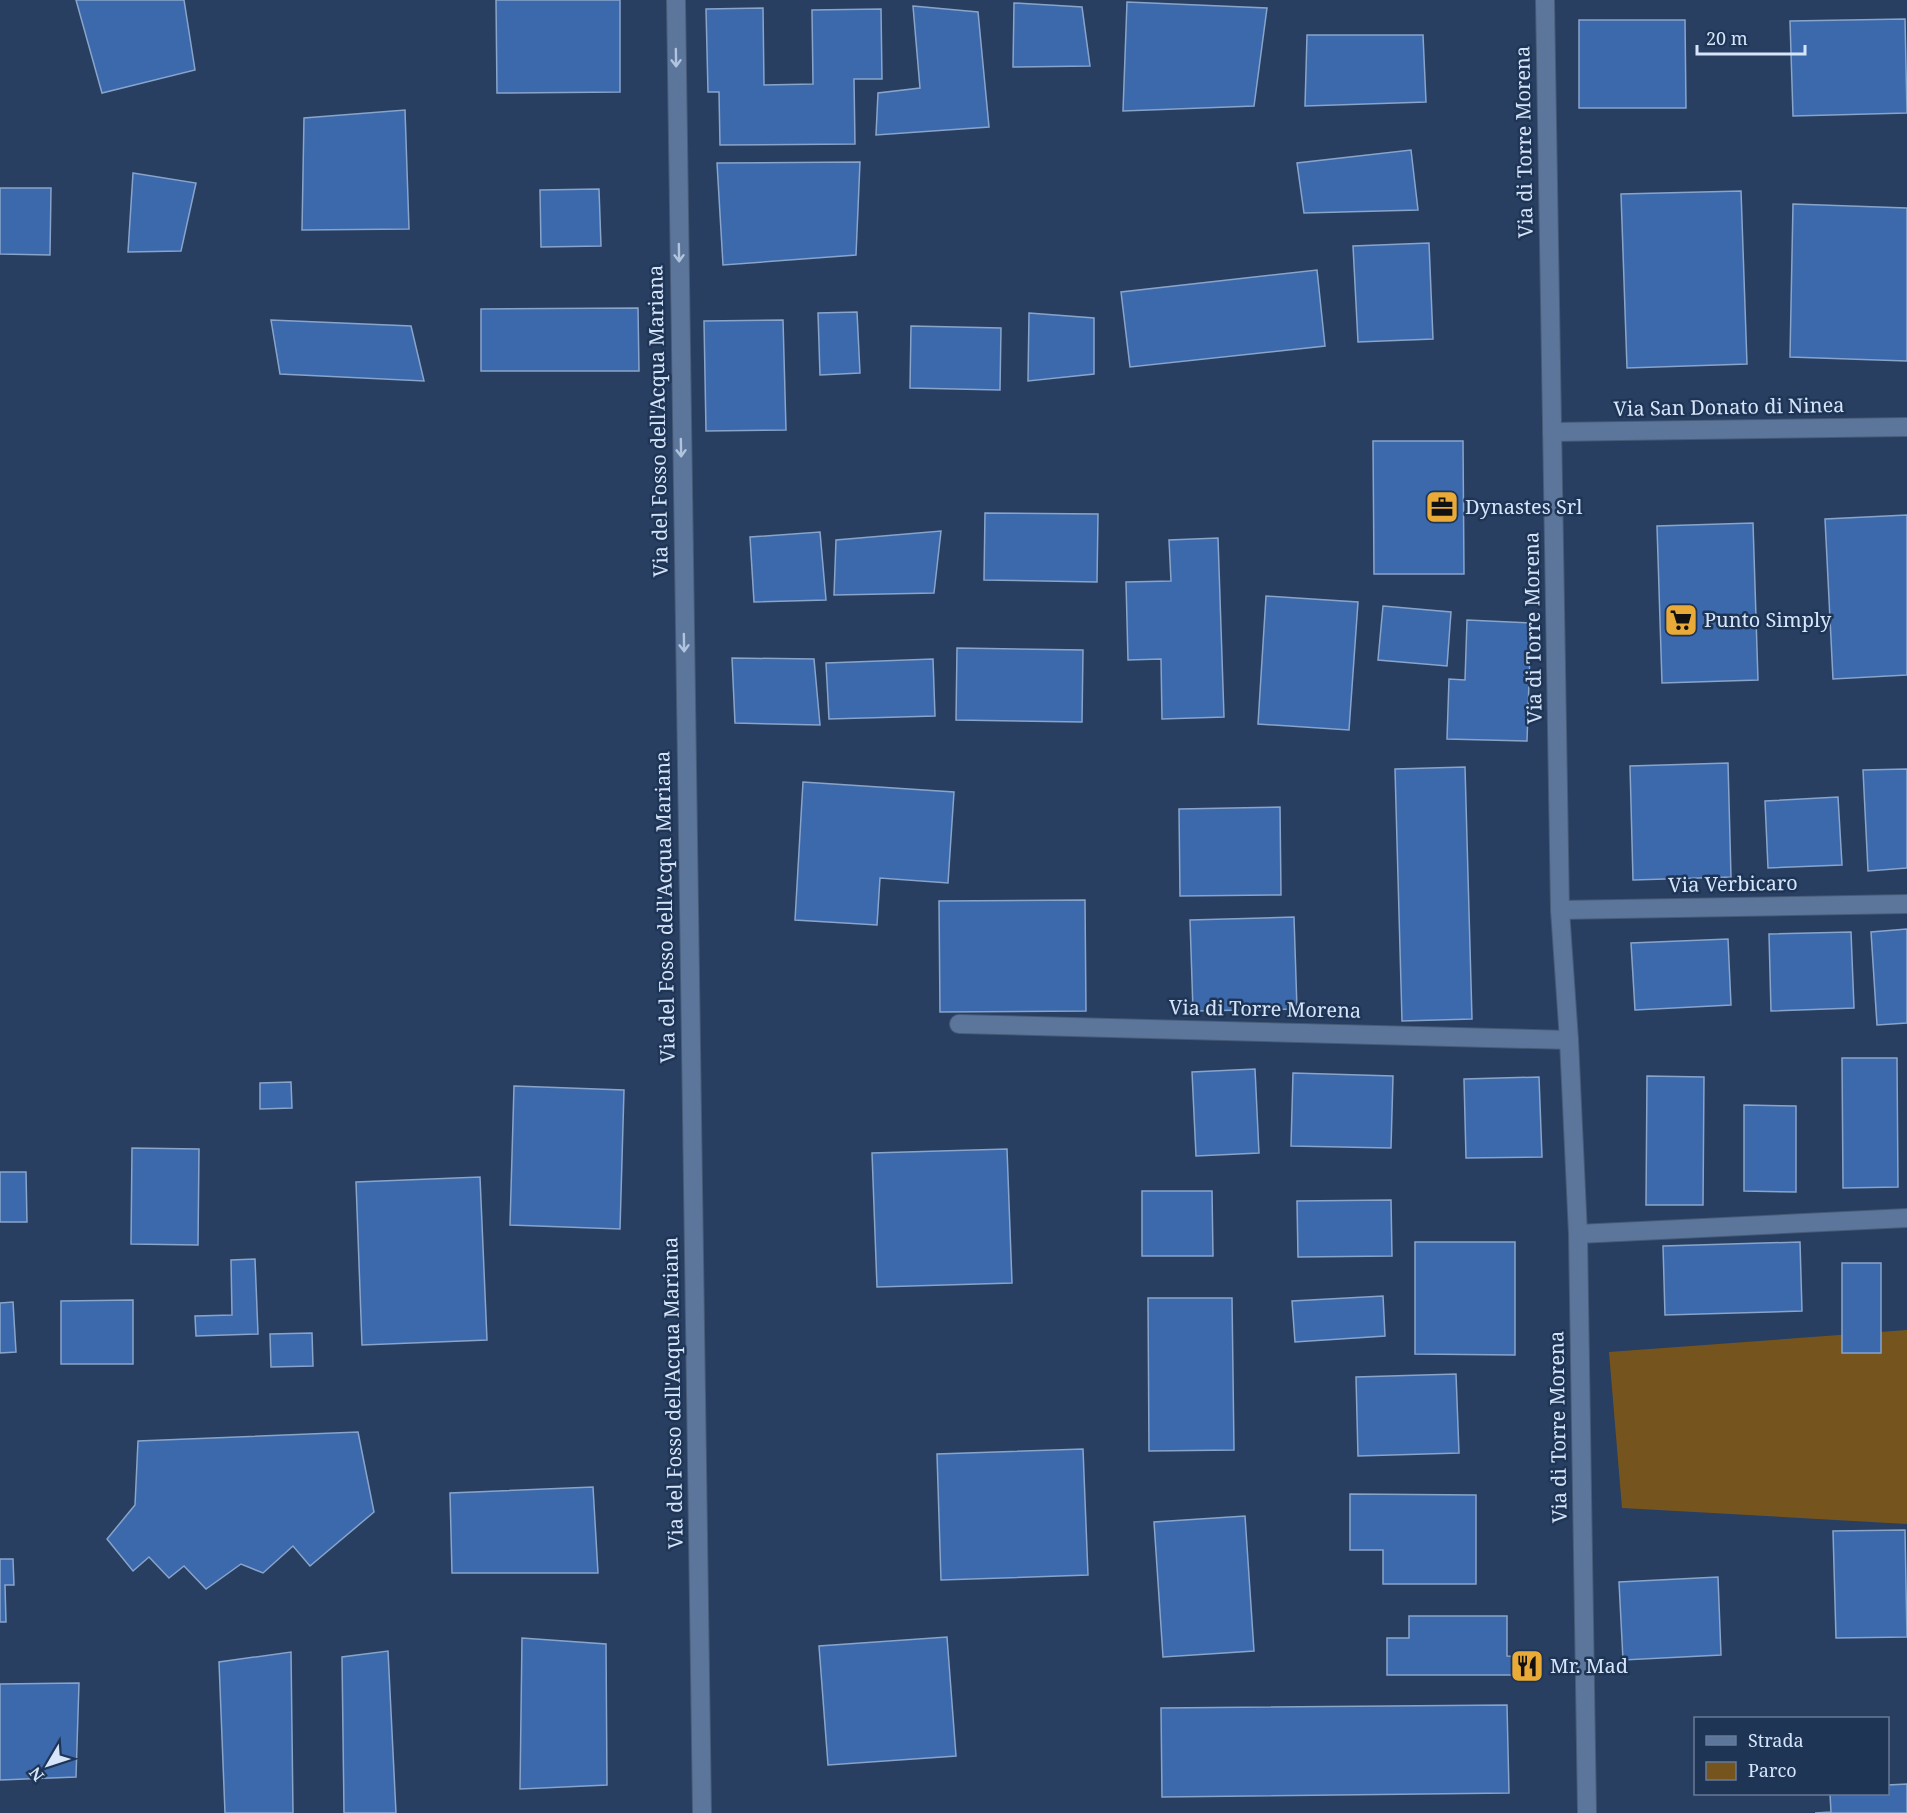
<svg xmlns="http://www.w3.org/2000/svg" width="1907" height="1813" font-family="'Noto Serif',serif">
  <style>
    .green { fill: #75551d }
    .building { fill: #3b69ab; stroke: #89a4cb; stroke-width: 1.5 }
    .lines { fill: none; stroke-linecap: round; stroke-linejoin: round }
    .minor-casing { stroke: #475b78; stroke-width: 20 }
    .minor { stroke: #5c769b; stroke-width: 18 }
    .oneway { stroke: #b1c4de }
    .labels { text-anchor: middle; stroke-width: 5; stroke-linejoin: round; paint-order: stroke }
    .street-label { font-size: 20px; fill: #d6e5fa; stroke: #1e3556 }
    .poi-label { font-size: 20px; fill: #d6e5fa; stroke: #1e3556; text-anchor: start }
  </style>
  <rect width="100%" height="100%" fill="#283f61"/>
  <path class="green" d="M1907 1330V1524L1622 1508 1609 1352Z"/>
  <g class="building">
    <path d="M76 0H184L195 70 102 93Z"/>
    <path d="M496 0H620V92L497 93Z"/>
    <path d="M1127 2 1267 8 1254 106 1123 111Z"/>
    <path d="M1014 3 1082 7 1090 66 1013 67Z"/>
    <path d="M913 6 978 12 989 127 876 135 878 93 920 88Z"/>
    <path d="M763 8 764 85 813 84 812 10 881 9 882 79H854L855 144 720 145 719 92H708L706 9Z"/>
    <path d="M1905 19 1907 113 1793 116 1790 21Z"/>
    <path d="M1579 20H1685L1686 108H1579Z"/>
    <path d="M1307 35H1423L1426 102 1305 106Z"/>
    <path d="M405 110 409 229 302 230 304 118Z"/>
    <path d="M1411 150 1418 210 1304 213 1297 163Z"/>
    <path d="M860 162 856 255 723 265 717 163Z"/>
    <path d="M133 173 196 183 181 251 128 252Z"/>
    <path d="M0 188H51L50 255 0 254Z"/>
    <path d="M599 189 601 246 541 247 540 190Z"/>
    <path d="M1741 191 1747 364 1627 368 1621 194Z"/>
    <path d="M1793 204 1907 208V361L1790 357Z"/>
    <path d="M1429 243 1433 339 1358 342 1353 246Z"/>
    <path d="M1317 270 1325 346 1130 367 1121 292Z"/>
    <path d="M638 308 639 371H481V309Z"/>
    <path d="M857 312 860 373 820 375 818 313Z"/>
    <path d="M1029 313 1094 318V374L1028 381Z"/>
    <path d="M271 320 411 326 424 381 280 374Z"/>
    <path d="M783 320 786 430 706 431 704 321Z"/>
    <path d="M911 326 1001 328 1000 390 910 388Z"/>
    <path d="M1373 441H1463L1464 574H1374Z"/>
    <path d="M985 513 1098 514 1097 582 984 580Z"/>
    <path d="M1907 515V675L1833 679 1825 519Z"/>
    <path d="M1753 523 1758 680 1662 683 1657 526Z"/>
    <path d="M941 531 934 593 834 595 836 540Z"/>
    <path d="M820 532 826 600 754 602 750 537Z"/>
    <path d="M1218 538 1224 717 1162 719 1161 659 1128 660 1126 582 1171 581 1169 540Z"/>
    <path d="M1266 596 1358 602 1349 730 1258 724Z"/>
    <path d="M1383 606 1451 612 1447 666 1378 660Z"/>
    <path d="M1467 620 1531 623 1527 741 1447 739 1449 679 1465 680Z"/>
    <path d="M957 648 1083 650 1082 722 956 720Z"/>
    <path d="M732 658 814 659 820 725 735 723Z"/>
    <path d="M933 659 935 716 829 719 826 663Z"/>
    <path d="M1728 763 1731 877 1633 880 1630 766Z"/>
    <path d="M1465 767 1472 1019 1402 1021 1395 769Z"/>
    <path d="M1907 769V868L1868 871 1863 770Z"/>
    <path d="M803 782 954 792 948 883 880 878 877 925 795 920Z"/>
    <path d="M1838 797 1842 865 1768 868 1765 801Z"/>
    <path d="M1280 807 1281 895 1180 896 1179 809Z"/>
    <path d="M1085 900 1086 1011 940 1012 939 901Z"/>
    <path d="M1294 917 1297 1009 1193 1011 1190 920Z"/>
    <path d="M1907 929V1023L1877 1025 1871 932Z"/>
    <path d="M1851 932 1854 1008 1771 1011 1769 934Z"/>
    <path d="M1728 939 1731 1005 1635 1010 1631 943Z"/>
    <path d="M1842 1058H1897L1898 1187 1843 1188Z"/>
    <path d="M1255 1069 1259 1153 1196 1156 1192 1072Z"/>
    <path d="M1293 1073 1393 1076 1391 1148 1291 1146Z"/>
    <path d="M1647 1076 1704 1077 1703 1205H1646Z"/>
    <path d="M1539 1077 1542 1157 1466 1158 1464 1079Z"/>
    <path d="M291 1082 292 1108 260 1109V1083Z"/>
    <path d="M514 1086 624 1090 620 1229 510 1225Z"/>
    <path d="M1744 1105 1796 1106V1192L1744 1191Z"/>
    <path d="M132 1148 199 1149 198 1245 131 1244Z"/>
    <path d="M1007 1149 1012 1283 877 1287 872 1153Z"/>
    <path d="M0 1172H26L27 1222H0Z"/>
    <path d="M480 1177 487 1340 362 1345 356 1182Z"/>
    <path d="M1142 1191H1212L1213 1256H1142Z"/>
    <path d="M1391 1200 1392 1256 1298 1257 1297 1201Z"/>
    <path d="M1415 1242H1515V1355L1415 1354Z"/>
    <path d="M1800 1242 1802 1311 1665 1315 1663 1246Z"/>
    <path d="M255 1259 258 1334 196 1336 195 1316 232 1315 231 1260Z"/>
    <rect x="1842" y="1263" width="39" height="90"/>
    <path d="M1383 1296 1385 1336 1295 1342 1292 1301Z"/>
    <path d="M1148 1298H1232L1234 1450 1149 1451Z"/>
    <path d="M133 1300V1364H61V1301Z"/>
    <path d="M13 1302 16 1352 0 1353V1303Z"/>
    <path d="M312 1333 313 1366 271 1367 270 1334Z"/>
    <path d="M1456 1374 1459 1453 1358 1456 1356 1377Z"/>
    <path d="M358 1432 374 1512 310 1566 293 1546 263 1573 241 1564 206 1589 184 1566 169 1578 149 1557 133 1571 107 1539 135 1505 138 1441Z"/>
    <path d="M1083 1449 1088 1575 941 1580 937 1454Z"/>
    <path d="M593 1487 598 1573H452L450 1493Z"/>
    <path d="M1350 1494 1476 1495V1584H1383V1550H1350Z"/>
    <path d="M1245 1516 1254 1651 1163 1657 1154 1522Z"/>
    <path d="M1905 1530 1907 1637 1836 1638 1833 1531Z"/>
    <path d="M0 1559H13L14 1585H5L6 1622H0Z"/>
    <path d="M1718 1577 1721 1655 1623 1660 1619 1582Z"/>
    <path d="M1409 1616H1507V1656L1531 1657 1532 1675H1387V1638H1409Z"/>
    <path d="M947 1637 956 1756 828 1765 819 1646Z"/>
    <path d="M522 1638 606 1644 607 1785 520 1789Z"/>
    <path d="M388 1651 396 1813H344L342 1657Z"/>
    <path d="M291 1652 293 1813H225L219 1662Z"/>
    <path d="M79 1683 76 1777 0 1780V1684Z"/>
    <path d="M1507 1705 1509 1793 1162 1797 1161 1708Z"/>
    <path d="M1907 1784V1813H1815L1831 1812 1830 1794H1888V1785Z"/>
  </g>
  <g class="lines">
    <g class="minor-casing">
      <g id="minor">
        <path d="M676 0 702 1813"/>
        <path d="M1545 0 1560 910 1569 1040 1578 1234 1587 1813"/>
        <path d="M1552 432 1907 427"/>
        <path d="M1560 910 1907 904"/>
        <path d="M959 1024 1569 1040"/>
        <path d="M1578 1234 1907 1218"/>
      </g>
    </g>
    <use href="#minor" class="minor"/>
  </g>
  <defs><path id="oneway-shaft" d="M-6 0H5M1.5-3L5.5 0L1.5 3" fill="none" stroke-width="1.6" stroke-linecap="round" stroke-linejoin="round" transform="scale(1.5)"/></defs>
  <g class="oneway">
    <use href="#oneway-shaft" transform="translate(676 58) rotate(89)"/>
    <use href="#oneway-shaft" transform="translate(679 253) rotate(89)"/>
    <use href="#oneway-shaft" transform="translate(681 448) rotate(89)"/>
    <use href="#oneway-shaft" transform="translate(684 643) rotate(89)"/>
  </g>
  <defs>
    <g id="office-square" transform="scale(1.725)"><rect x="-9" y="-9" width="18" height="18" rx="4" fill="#eaaa38" stroke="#1e3556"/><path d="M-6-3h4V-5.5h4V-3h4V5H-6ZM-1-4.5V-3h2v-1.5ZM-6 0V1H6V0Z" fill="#111"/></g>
    <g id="supermarket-square" transform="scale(1.725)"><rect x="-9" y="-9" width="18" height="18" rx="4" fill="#eaaa38" stroke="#1e3556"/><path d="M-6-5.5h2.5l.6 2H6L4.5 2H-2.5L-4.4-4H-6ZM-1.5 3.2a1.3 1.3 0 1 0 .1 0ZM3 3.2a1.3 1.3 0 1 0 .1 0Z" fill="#111"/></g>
    <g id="restaurant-square" transform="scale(1.725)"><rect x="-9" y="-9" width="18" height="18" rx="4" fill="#eaaa38" stroke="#1e3556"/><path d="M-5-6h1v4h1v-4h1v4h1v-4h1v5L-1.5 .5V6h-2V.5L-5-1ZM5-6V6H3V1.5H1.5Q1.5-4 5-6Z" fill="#111"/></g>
  </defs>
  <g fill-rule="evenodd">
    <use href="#office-square" x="1442" y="507"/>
    <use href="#supermarket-square" x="1681" y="620"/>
    <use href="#restaurant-square" x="1527" y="1666"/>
  </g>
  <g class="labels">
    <g class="street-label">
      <text transform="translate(1524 142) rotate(-91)" y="7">Via di Torre Morena</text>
      <text transform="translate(1729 407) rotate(-1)" y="7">Via San Donato di Ninea</text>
      <text transform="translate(658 421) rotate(-91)" y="7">Via del Fosso dell'Acqua Mariana</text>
      <text transform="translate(1533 628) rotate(-91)" y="7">Via di Torre Morena</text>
      <text transform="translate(1733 884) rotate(-1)" y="7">Via Verbicaro</text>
      <text transform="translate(665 907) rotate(-91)" y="7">Via del Fosso dell'Acqua Mariana</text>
      <text transform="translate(1265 1009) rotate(1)" y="7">Via di Torre Morena</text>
      <text transform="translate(673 1393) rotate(-91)" y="7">Via del Fosso dell'Acqua Mariana</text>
      <text transform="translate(1558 1427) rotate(-91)" y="7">Via di Torre Morena</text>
    </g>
    <g class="poi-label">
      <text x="1465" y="514">Dynastes Srl</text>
      <text x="1704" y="627">Punto Simply</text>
      <text x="1550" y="1673">Mr. Mad</text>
    </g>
  </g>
  <rect x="1694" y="1717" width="195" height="78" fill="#1e3556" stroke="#687b98" stroke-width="1.5"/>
  <rect x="1706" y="1736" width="30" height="9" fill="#5c769b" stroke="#687b98" stroke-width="1.5"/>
  <text x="1748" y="1747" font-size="18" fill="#d6e5fa">Strada</text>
  <rect x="1706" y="1762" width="30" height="18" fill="#75551d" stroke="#687b98" stroke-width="1.5"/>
  <text x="1748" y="1777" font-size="18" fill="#d6e5fa">Parco</text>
  <g transform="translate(48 1765) rotate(231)" stroke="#1e3556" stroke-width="4.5" paint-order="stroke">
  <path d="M0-4.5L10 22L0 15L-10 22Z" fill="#d6e5fa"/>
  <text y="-9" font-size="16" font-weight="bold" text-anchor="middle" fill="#d6e5fa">N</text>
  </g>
  <path d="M1697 45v9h108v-9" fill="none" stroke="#d6e5fa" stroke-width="3"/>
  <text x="1706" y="45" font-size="18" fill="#d6e5fa" stroke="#1e3556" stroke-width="4.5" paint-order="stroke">20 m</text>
</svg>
